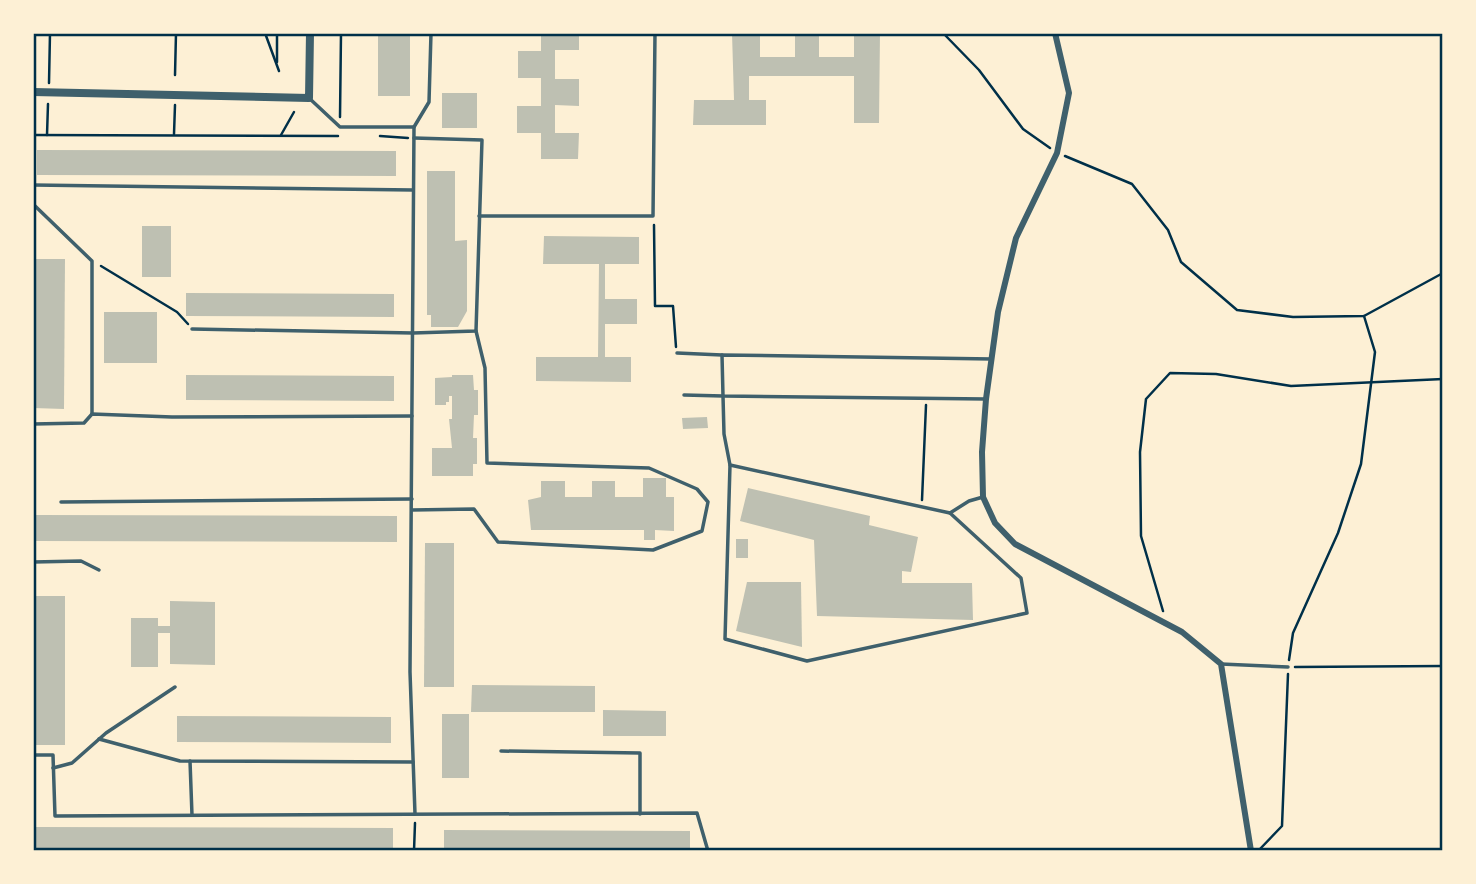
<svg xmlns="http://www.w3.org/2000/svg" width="1476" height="884" font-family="'Exo 2',sans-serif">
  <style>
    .building { fill: #bec0b2 }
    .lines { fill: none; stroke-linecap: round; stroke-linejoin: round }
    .path { stroke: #003049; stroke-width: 2.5 }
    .service { stroke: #3f606c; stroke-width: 3.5 }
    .minor { stroke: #3f606c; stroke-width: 6 }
    .tertiary { stroke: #3f606c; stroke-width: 8 }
    .neatline { fill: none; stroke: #003049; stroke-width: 2.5 }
  </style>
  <rect width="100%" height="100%" fill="#fdf0d5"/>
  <g class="building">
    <rect x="378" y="33" width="32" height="63"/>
    <path d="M541 33H579V50H555V79H579V106L555 105V133H579L578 159H541V133H517V106H541V78H518V51H541Z"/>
    <path d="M732 33H760V57H795V33H819V57H854V33H880L879 123H854V76H749V100H766V125H693L694 100H734Z"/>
    <rect x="442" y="93" width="35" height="35"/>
    <path d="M37 150 396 151V176L37 175Z"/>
    <path d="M427 171H455V241L467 240V311L458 327H431V315H427Z"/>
    <rect x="142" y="226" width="29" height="51"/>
    <path d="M544 236 639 237V264H605V299H637V324H605V357H631V382L536 381V357H598L599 264H543Z"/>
    <path d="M33 259H65L64 409 33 408Z"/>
    <path d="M186 293 394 294V317L186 316Z"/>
    <rect x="104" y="312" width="53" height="51"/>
    <path d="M186 375 394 376V401L186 400Z"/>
    <path d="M452 375H473L474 390H478V415H474L473 438H477V464H473V476H432V448H452L449 419H452V396H449V402H446V405H435V378L452 377Z"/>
    <path d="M707 417 708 428 683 429 682 418Z"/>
    <path d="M643 478H666V497H674V531L655 530V540H644V530H531L528 500 541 497V481H565V497H592V481H615V497H643Z"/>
    <path d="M748 488 870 516 869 525 918 537 911 572 902 571V583H972L973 620 817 616 814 540 740 521Z"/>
    <path d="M36 515 397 516V542L36 541Z"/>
    <rect x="736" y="539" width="12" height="19"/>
    <path d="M425 543H454V687H424Z"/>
    <path d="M747 582H801L802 647 736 631Z"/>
    <rect x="35" y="596" width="30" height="149"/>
    <path d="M170 601 215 602V665L170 664V633H158V667H131V618H158V626H170Z"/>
    <path d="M472 685 595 686V712H471Z"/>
    <path d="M603 710 666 711V736H603Z"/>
    <rect x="442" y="714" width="27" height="64"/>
    <path d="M177 716 391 717V743L177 742Z"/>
    <path d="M34 827 393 828V851H34Z"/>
    <path d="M444 830 690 831V851H444Z"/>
  </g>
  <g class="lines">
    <g class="path">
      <path d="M265 33 279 71"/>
      <path d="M277 33V62"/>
      <path d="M943 33 979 70 1023 129 1050 148"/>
      <path d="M175 75 176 33"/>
      <path d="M49 83 50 33"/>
      <path d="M340 117 341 33"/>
      <path d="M174 134 175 105"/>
      <path d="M33 135 338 136"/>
      <path d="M47 135 48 104"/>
      <path d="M281 135 294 112"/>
      <path d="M380 136 408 138"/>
      <path d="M1065 156 1132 184 1168 230 1181 262 1237 310 1293 317 1364 316 1443 273"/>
      <path d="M654 225 655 306H673L676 347"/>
      <path d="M101 266 177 312 188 324"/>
      <path d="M922 500 926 405"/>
      <path d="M1163 611 1141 536 1140 452 1146 399 1170 373 1216 374 1291 386 1443 379"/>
      <path d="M1289 660 1293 633 1338 533 1361 464 1375 352 1364 316"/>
      <path d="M1295 667 1443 666"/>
      <path d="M1259 850 1282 826 1288 674"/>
      <path d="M414 851 415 823"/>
    </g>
    <g class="service">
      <path d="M309 98 340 127H414L410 672 415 814"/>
      <path d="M414 127 429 102 431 33"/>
      <path d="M33 185 413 190"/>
      <path d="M33 204 92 261V414"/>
      <path d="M479 216H653L655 33"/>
      <path d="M192 329 413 333 476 331 482 140 414 138"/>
      <path d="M677 353 722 355"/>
      <path d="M684 395 723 396 724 434 730 465 950 513 969 501 983 497"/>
      <path d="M986 399 723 396 722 355 992 359"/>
      <path d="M33 424 84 423 92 414 172 417 412 416"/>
      <path d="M730 465 725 639 807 661 1027 613 1021 578 950 513"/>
      <path d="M61 502 412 499"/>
      <path d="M412 510 474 509 498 542 653 550 702 531 708 502 697 489 649 468 487 463 485 368 476 331"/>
      <path d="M33 562 81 561 99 570"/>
      <path d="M1221 664 1288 667"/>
      <path d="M99 739 180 761 413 762"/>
      <path d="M501 751 640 753V814"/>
      <path d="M33 755H53L55 816 697 813 708 851"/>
      <path d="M190 761 192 815"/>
      <path d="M53 768 72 763 106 733 175 687"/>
    </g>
    <path class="minor" d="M1055 33 1069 93 1057 153 1016 238 998 312 986 399 982 452 983 497 995 523 1015 544 1182 632 1221 664 1251 851"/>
    <path class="tertiary" d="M33 92 309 98 310 33"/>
  </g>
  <rect width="1476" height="884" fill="none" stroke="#fdf0d5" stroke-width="70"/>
  <rect x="35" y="35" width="1406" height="814" class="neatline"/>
</svg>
